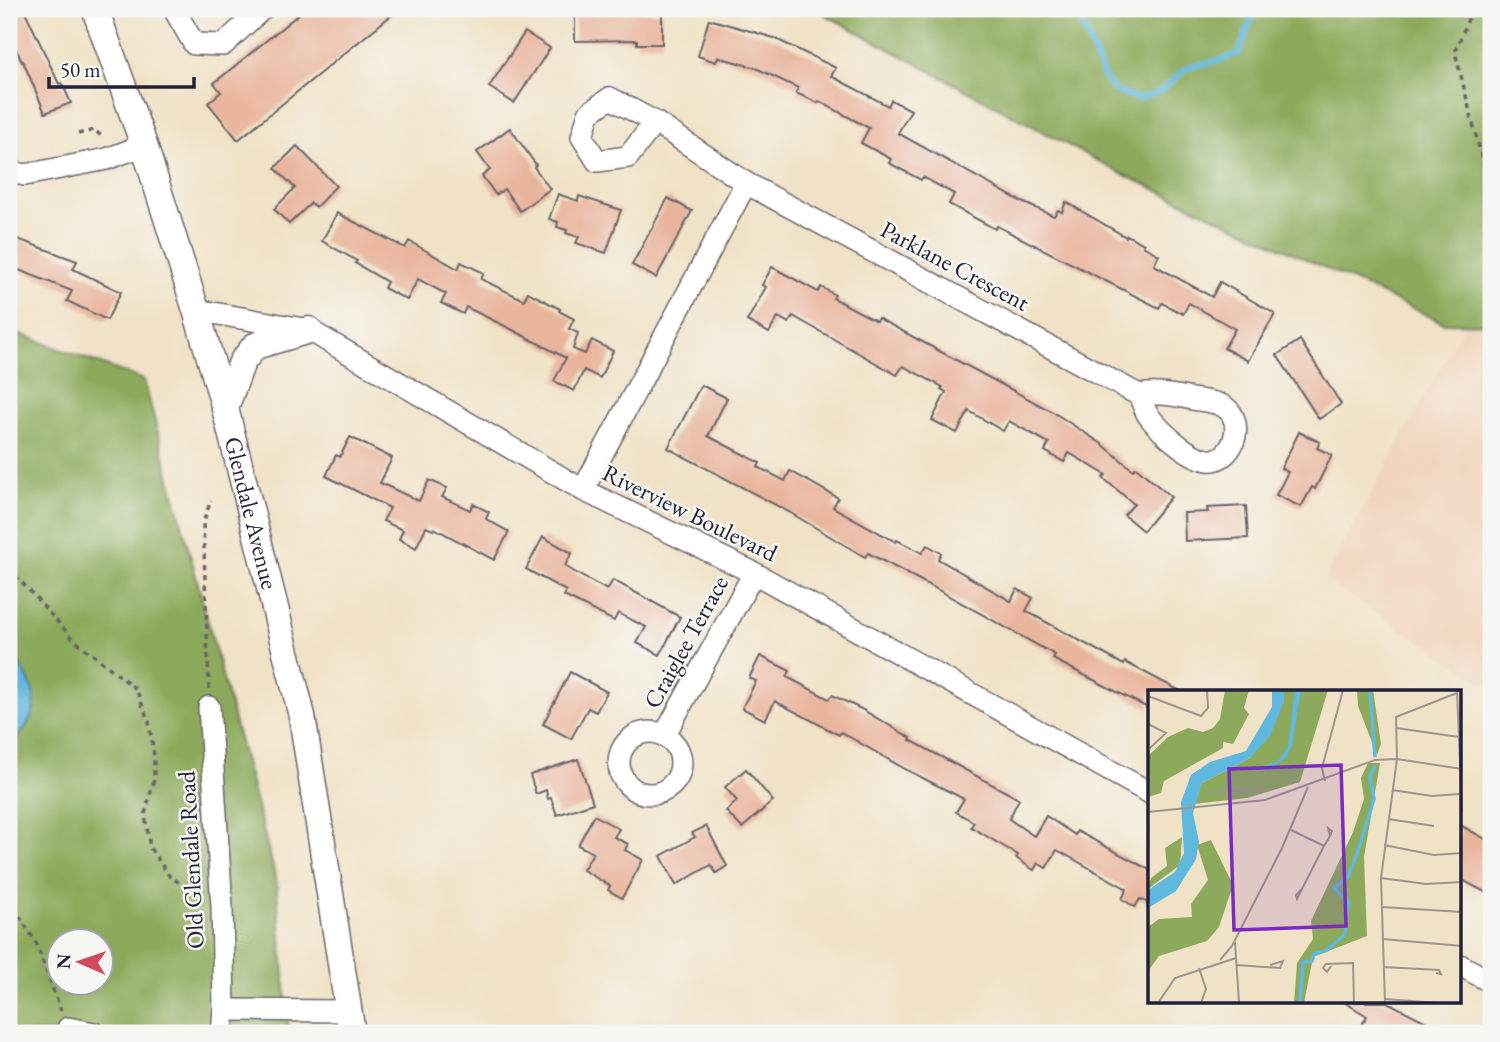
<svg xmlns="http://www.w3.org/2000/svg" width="1500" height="1042" font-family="'EB Garamond',serif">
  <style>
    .built { fill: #f1d5bd }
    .forest { fill: #8daa5c; stroke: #58664c; stroke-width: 2; fill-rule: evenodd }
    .water { fill: #5fb8dd; stroke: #406d8c; stroke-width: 2 }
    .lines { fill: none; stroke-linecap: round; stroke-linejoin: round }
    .stream { stroke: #5fb8dd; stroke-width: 6 }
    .building { fill: #eab59d }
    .minor-casing { stroke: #6a656c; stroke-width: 24 }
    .major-casing { stroke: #6a656c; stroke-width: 29 }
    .path { stroke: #6a656c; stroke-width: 3.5; stroke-dasharray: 5 5; stroke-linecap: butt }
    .minor { stroke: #fff; stroke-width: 21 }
    .major { stroke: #fff; stroke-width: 26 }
    .labels { text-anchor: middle; stroke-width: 5; stroke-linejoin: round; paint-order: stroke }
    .street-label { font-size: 24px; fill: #22223b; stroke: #f6f6f2 }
    .inset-river { fill: none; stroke: #5fb8dd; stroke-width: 3.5 }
    .inset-road { fill: none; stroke: #9e958e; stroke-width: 2 }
    .view { fill: #7b2cbf; fill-opacity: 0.15; stroke: #7b2cbf; stroke-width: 3.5 }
    .inset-edge { fill: none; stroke: #22223b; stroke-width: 3.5 }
  </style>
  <rect width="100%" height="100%" fill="#f6f6f2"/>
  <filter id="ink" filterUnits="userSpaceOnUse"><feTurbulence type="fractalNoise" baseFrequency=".0143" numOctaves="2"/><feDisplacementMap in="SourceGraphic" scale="14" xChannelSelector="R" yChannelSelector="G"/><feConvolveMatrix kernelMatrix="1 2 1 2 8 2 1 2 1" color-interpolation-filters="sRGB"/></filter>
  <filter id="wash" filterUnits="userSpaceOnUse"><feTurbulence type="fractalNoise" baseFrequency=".00686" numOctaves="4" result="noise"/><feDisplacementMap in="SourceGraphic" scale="28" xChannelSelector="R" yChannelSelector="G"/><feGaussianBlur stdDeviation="1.57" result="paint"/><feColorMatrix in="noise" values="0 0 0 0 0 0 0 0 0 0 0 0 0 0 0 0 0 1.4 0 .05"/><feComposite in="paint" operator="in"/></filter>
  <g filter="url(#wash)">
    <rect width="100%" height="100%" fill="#f0e2c6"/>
    <path class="built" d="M1465 323 1491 324V687L1324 579Z"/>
    <g class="forest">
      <path d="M815 9H1491V324L1444 323 1118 172Z"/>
      <path d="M9 330 144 380 276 879 289 1033H9ZM60 940H102V982H60Z"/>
    </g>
    <path class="water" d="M9 646C30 684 51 702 15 740L9 741Z"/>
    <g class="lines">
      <path class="stream" d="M1076 9 1104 77 1114 90 1138 99 1159 92 1188 67 1222 60 1239 53 1255 9"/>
    </g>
    <g id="blocks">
      <g class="building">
        <path d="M9 9H24L59 84 62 83 71 103 45 113 23 61 22 62 9 34Z"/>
        <path d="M305 9H399L238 140 208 103 221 92 214 83Z"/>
        <path d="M575 9H644V12H662V44H637V40L575 41Z"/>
        <path d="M709 19 774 38 836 68 831 76 888 106 891 100 911 110 898 133 1024 203 1054 216 1058 210 1062 212 1066 202 1126 237 1127 235 1144 244 1143 246 1159 255 1154 265 1212 297 1220 282 1275 314 1248 361 1224 348 1235 329 1189 303 1183 314 1162 303 1159 308 997 226 995 229 949 204 954 194 923 177 921 180 889 163 891 159 861 143 869 128 819 101 818 103 796 93 798 88 756 68 718 57 716 62 698 56Z"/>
        <path d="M525 32 550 48 514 103 489 87Z"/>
        <path d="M510 128 536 165 534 167 550 189 520 211 504 189 496 195 482 176 490 170 477 152Z"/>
        <path d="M297 146 336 186 316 207 311 203 289 224 274 209 295 188 275 168Z"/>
        <path d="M558 194 578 201 579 196 621 210 606 253 576 243 579 237 566 233 567 230 557 227 558 222 549 219Z"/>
        <path d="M668 198 692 211 656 278 632 265Z"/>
        <path d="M337 213 405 248 409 241 458 269 461 262 484 273 481 279 524 300 528 292 560 309 559 311 574 319 569 329 578 333 573 349 585 354 592 340 613 351 600 378 584 370 574 391 554 381 566 358 509 328 466 307 463 314 441 303 446 294 418 279 407 300 384 288 387 282 355 263 357 261 322 241Z"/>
        <path d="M15 238 77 261 73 269 121 292 107 320 67 301 72 291 9 266V253Z"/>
        <path d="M772 267 818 292 821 287 835 295 833 298 876 321 878 318 1053 412 1102 444 1133 470 1136 467 1171 497 1143 531 1124 515 1134 504 1103 478 1106 475 1069 453 1064 462 1045 451 1049 443 1009 421 1003 431 969 411 957 433 932 420 946 392 941 389 943 387 903 366 897 375 793 316 789 323 778 317 769 333 747 321 766 287 762 285Z"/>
        <path d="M1300 340 1341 404 1319 419 1277 355Z"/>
        <path d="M701 385 727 398 708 436 760 463 758 467 785 481 790 471 838 498 833 507 896 542 897 540 922 553 927 545 941 553 938 559 1011 601 1017 589 1033 598 1026 611 1124 665 1125 662 1182 692H1150V709L1053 659 1055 655 929 585 868 553 865 557 789 512 668 448Z"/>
        <path d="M1299 432 1320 442 1317 448 1332 455 1315 489 1312 487 1301 507 1276 495 1288 472 1281 468Z"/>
        <path d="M350 437 392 458 380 483 419 501 429 480 447 488 442 497 470 510 473 504 489 512 486 519 509 532 494 560 434 528 433 530 426 527 416 548 399 539 403 530 383 521 390 508 326 476 336 455 340 457Z"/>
        <path d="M1246 506 1248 538 1185 541 1184 513 1208 512 1207 508Z"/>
        <path d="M543 537 572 553 565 566 581 576 607 590 613 580 680 617 660 655 637 643 646 627 618 613 614 621 564 596 566 591 526 569Z"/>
        <path d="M760 656 790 671 787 677 829 699 832 695 861 709 911 738 910 740 1019 799 1009 819 1034 836 1046 816 1075 835 1077 831 1150 870V904L1140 899 1135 907 1122 899 1127 889 1057 850 1046 868 1038 863 1034 870 1016 858 1018 855 971 827 974 822 956 812 964 799 905 769 841 732 839 735 775 701 765 720 742 708 756 681 749 678Z"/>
        <path d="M570 672 607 692 596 712 588 708 571 739 543 724Z"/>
        <path d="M578 759 593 803 557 815 551 798 548 799 546 790 536 794 530 775Z"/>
        <path d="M746 769 773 801 742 828 726 811 737 801 725 787Z"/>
        <path d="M594 815 619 829 614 837 628 844 625 850 643 860 622 898 608 890 610 886 583 870 593 853 578 845Z"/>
        <path d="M1460 825 1491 842V895L1460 879Z"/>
        <path d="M706 826 727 866 716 873 711 865 676 885 661 856 695 837 692 833Z"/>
        <path d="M1344 1002H1387L1448 1033H1357L1367 1016Z"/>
      </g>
    </g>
  </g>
  <g filter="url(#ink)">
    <use href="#blocks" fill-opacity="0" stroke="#6a656c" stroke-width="2"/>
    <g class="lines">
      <g class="minor-casing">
        <g id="minor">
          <path d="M174 9 194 44 223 45 262 9"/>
          <path d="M655 122 628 157 597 161 582 137 589 113 610 98 655 122 746 183 1139 395C1142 401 1144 409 1148 415 1159 430 1197 467 1217 459 1238 451 1243 417 1223 406 1214 401 1202 401 1192 399 1173 395 1157 392 1139 395"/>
          <path d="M9 171 25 175 107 159 144 145"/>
          <path d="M196 310 309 330 583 490 754 573 1150 793"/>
          <path d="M583 490 746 183"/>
          <path d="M209 707 222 907 224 1010 222 1033"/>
          <circle cx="650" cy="763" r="31"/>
          <path d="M664 736 754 573"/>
          <path d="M1460 965 1491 982"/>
          <path d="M224 1010 350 1011"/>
          <path d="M69 1033 68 1028 94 1033"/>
        </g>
      </g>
      <g class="major-casing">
        <g id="major">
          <path id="s1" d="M95 9 144 145 196 310 225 408 302 716 352 1033"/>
          <path d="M225 408 242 362 255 346 309 330"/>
        </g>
      </g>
      <g class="path">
        <path d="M1472 9 1455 52 1491 195"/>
        <path d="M78 134 94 130 104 138"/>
        <path d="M9 568 72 638 136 689 149 722 154 756V780L145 814 150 848 170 877 202 896"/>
        <path d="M209 689 203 523 211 500"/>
        <path d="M9 899 36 943 61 1011"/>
      </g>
      <use href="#minor" class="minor"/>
      <use href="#major" class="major"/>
    </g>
  </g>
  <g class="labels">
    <g class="street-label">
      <text transform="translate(955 266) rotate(28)" y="8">Parklane Crescent</text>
      <text transform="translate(690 513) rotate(26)" y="8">Riverview Boulevard</text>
      <text dy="8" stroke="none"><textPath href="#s1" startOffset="528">Glendale Avenue</textPath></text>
      <text transform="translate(686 642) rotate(-61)" y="8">Craiglee Terrace</text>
      <text transform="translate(191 860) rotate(-93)" y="8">Old Glendale Road</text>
    </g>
  </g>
  <g transform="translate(1148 690)">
    <rect width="313" height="313" fill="#f0e2c6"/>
    <path d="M77 0H101L96 18 101 24 85 54 75 52V58L16 91 13 103 0 107V66L20 47 40 38 55 42 65 38 72 29ZM136 0H180L152 92 99 108 46 114 54 93 102 68 136 11ZM209 0H225L233 54 229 65 210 16ZM220 73H232L216 167 219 246 165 267 156 313H146L149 273 165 249 163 231 205 142 216 109 213 88ZM34 147 32 175 0 199 3 188 19 176 17 158ZM63 150 85 195 71 237 59 251 11 266 0 281V237L11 229 44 227 43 214 60 190 49 155Z" fill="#8daa5c"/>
    <path d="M124 0H136V11L122 46 102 68 54 93 45 123 51 152 48 169 28 201 0 218V200L27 182 36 163 33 112 43 85 62 72 98 61 124 17ZM147 0H153L144 56 137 69 116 81 113 77 130 71 140 57Z" fill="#5fb8dd"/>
    <path class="inset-river" d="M222 0 227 67M152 313 155 272 164 271 166 264 179 260 197 244 200 212 186 198 200 187 211 158 226 109 222 86 227 76"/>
    <path class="inset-road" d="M309 0 314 122M0 6 53 26 60 18 59 0M0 34 18 43 2 58M248 38 311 47M177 91 174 78 195 0M244 100 284 106 311 104M57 102 117 100M0 122 117 110 227 70 249 69 314 79M240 129 286 136M143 140 176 156M236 155 286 165 314 163M233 188 278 194 314 192M154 199 149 209 148 205 154 199 176 156 182 146 184 141 180 138 182 146M234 217 314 222M235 249 314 256M87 252 91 313M72 270 84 256 134 158 160 97M88 275 132 278 135 271 122 275M183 276 179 282 175 278 178 274 205 273 206 313M235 277 291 280 293 284 288 283M51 278 58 299 53 313M236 309 291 313M10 313 27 288 88 268M237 313 233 188 249 69 248 27 309 3"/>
    <path class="view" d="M193 75 198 236 86 240 81 79Z"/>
    <rect width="313" height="313" class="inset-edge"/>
  </g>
  <rect width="1500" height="1042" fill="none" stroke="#f6f6f2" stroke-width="35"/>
  <g transform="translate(80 962) rotate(272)"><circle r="33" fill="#f6f6f2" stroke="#a1a1a9" stroke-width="2"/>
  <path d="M0-5L12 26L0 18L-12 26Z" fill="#d1495b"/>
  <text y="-10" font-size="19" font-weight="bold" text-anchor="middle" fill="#22223b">N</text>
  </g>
  <path d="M49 77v10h145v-10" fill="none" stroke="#22223b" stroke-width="3.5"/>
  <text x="60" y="77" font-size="21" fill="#22223b" stroke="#f6f6f2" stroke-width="5" paint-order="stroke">50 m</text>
</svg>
